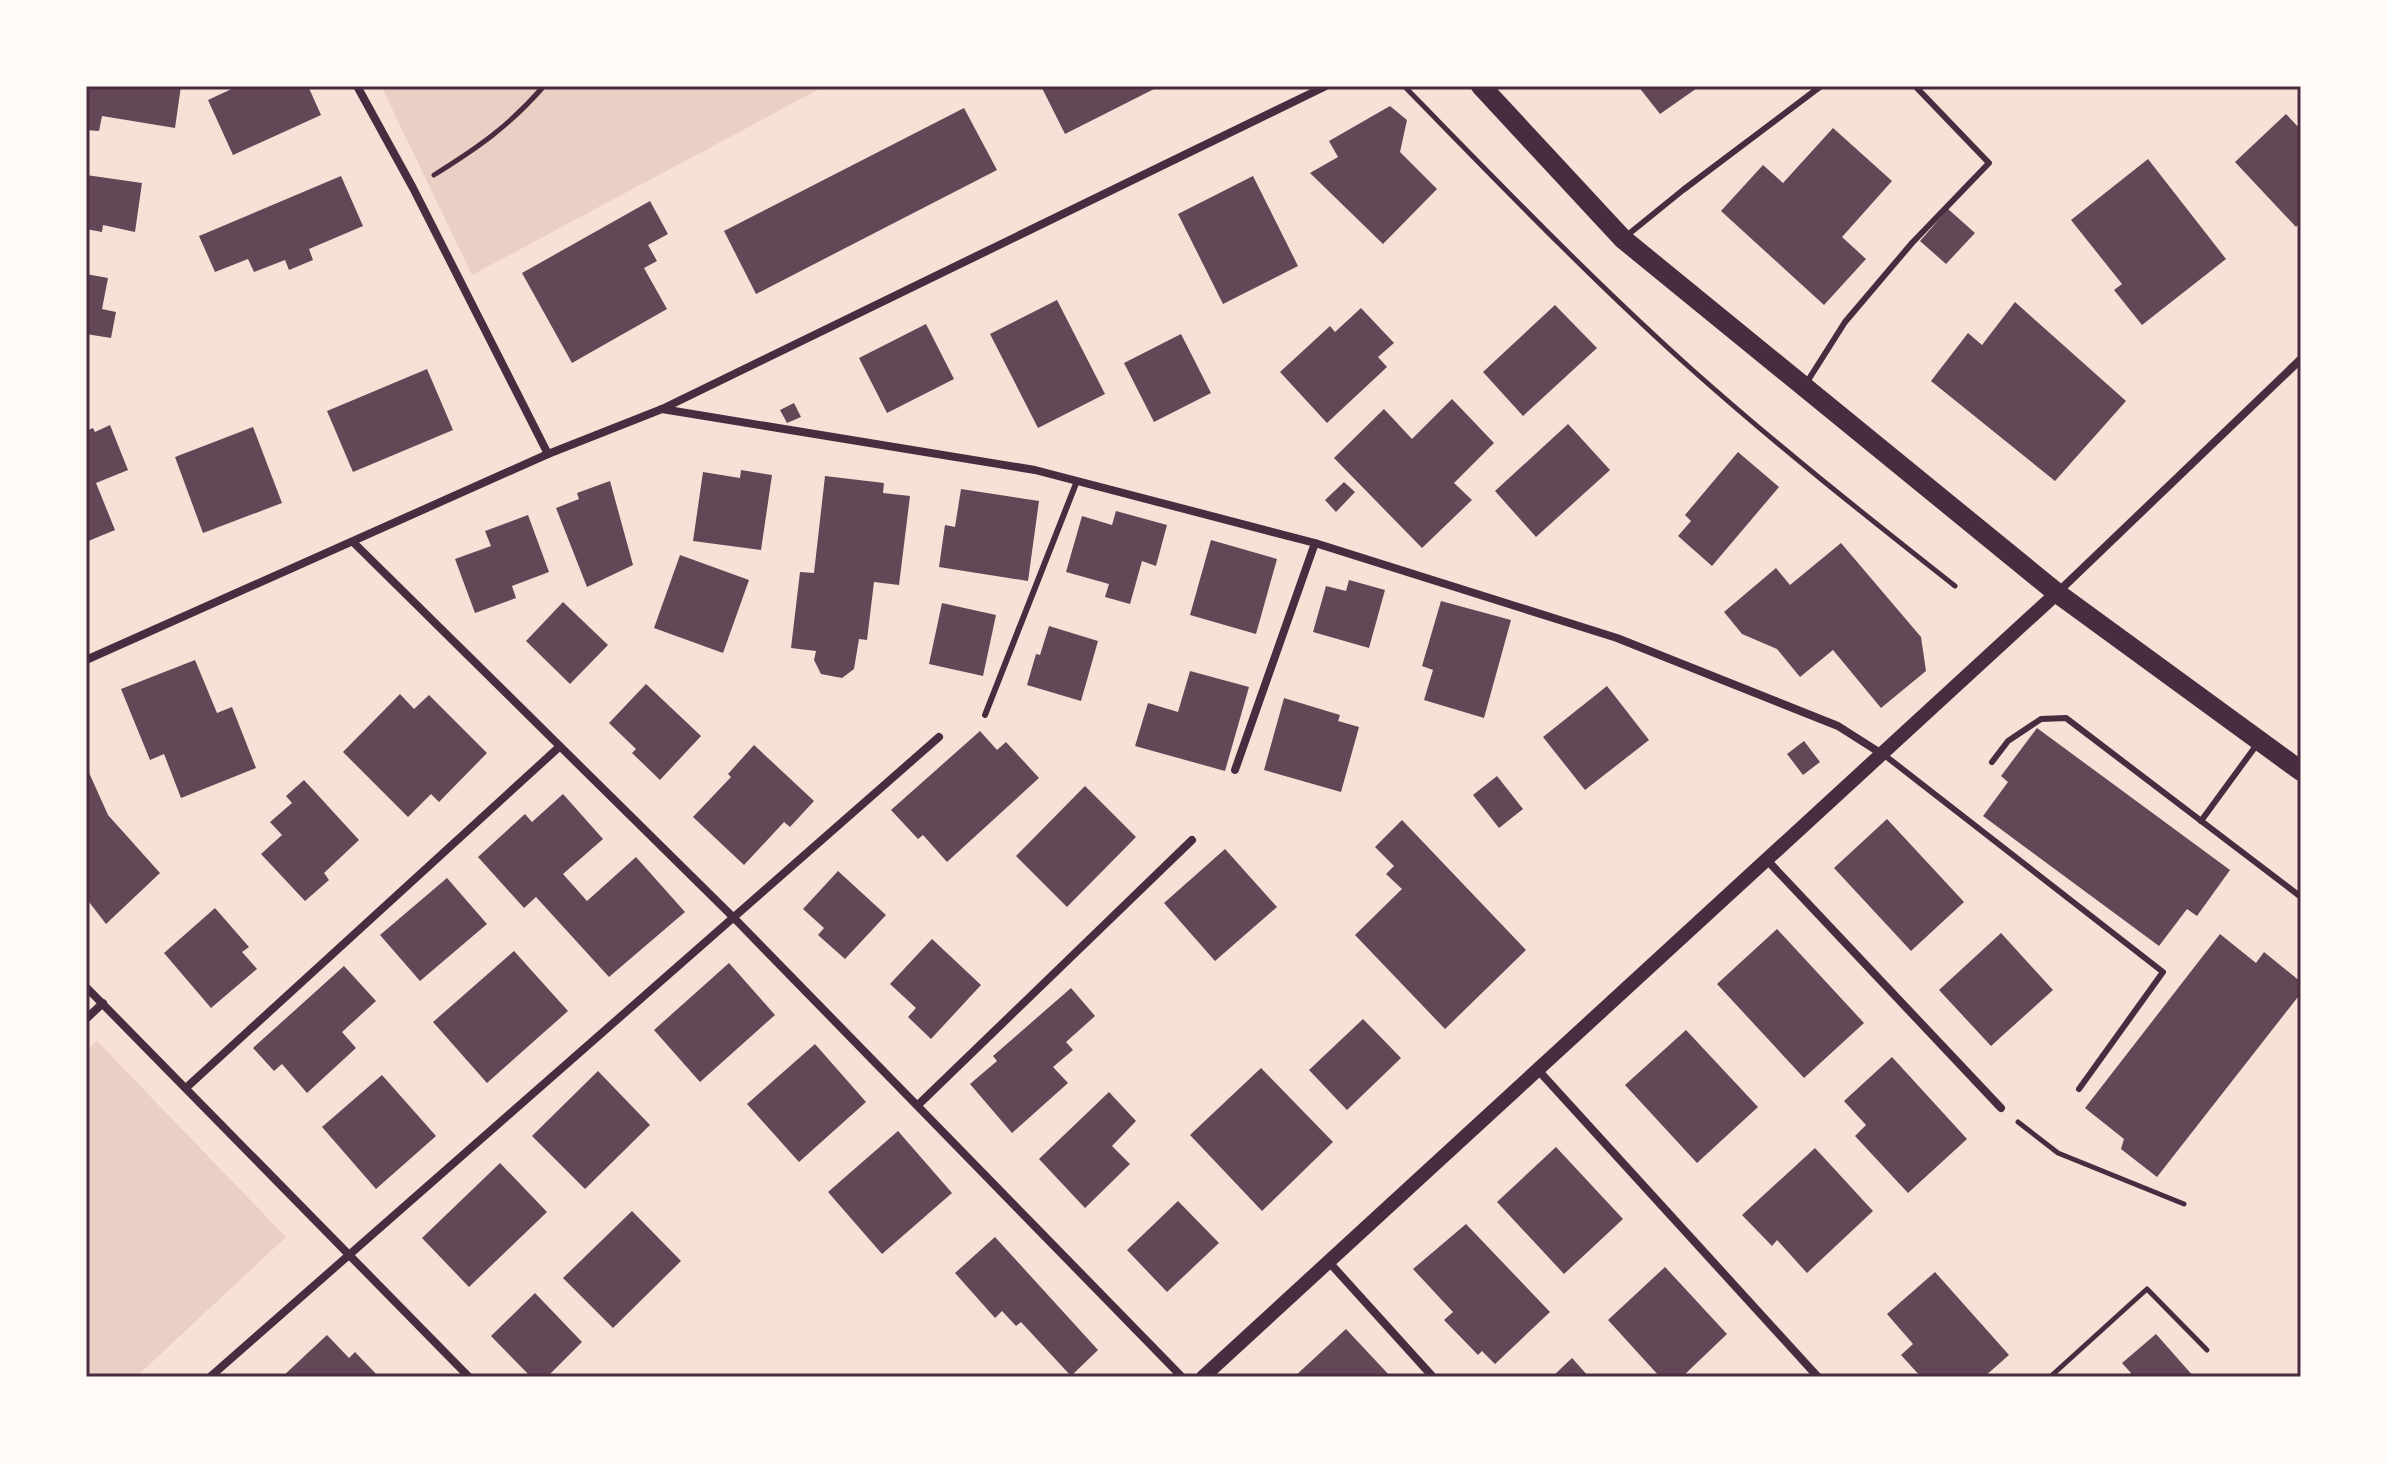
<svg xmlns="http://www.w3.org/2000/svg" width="2387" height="1463" font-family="Roboto,sans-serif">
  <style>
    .green { fill: #ebcfc5 }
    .building { fill: #644757 }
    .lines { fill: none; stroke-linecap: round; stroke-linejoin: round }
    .path { stroke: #4a2c40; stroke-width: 5 }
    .service { stroke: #4a2c40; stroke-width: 6 }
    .minor { stroke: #4a2c40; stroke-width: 8 }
    .tertiary { stroke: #4a2c40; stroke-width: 14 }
    .primary { stroke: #4a2c40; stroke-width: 20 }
    .neatline { fill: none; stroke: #4a2c40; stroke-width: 3 }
  </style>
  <rect width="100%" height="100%" fill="#f7e1d7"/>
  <g class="green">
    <path d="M381 86H825L472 275Z"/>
    <path d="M97 1041 286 1237 136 1377H86V1051Z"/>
  </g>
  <g class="building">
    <path d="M86 86H181L175 128 102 116 99 131 86 130Z"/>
    <path d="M238 86H308L321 115 233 155 208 100Z"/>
    <path d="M1041 86H1160L1065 134Z"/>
    <path d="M1638 86H1700L1660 114Z"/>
    <path d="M1390 106 1407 120 1400 152 1437 189 1383 244 1310 173 1338 157 1329 141Z"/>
    <path d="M964 108 997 170 756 294 724 231Z"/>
    <path d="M2286 114 2301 130V222L2296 227 2235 162Z"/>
    <path d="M1833 128 1892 181 1842 237 1866 259 1824 305 1721 211 1763 165 1783 183Z"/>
    <path d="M2148 159 2226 259 2142 325 2114 290 2122 284 2071 220Z"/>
    <path d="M86 175 142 183 135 232 103 225 102 232 86 229Z"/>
    <path d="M341 176 363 226 309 249 313 260 289 270 285 260 254 272 248 259 215 272 199 236Z"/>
    <path d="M1253 176 1298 266 1223 304 1178 214Z"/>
    <path d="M650 201 668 234 648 245 657 261 644 268 667 309 572 363 522 273Z"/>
    <path d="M1948 209 1975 233 1946 264 1920 241Z"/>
    <path d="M86 274 108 278 102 309 116 312 111 338 86 334Z"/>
    <path d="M1057 300 1105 394 1038 428 990 334Z"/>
    <path d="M2015 302 2126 401 2055 481 1931 381 1968 333 1982 345Z"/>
    <path d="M1555 305 1597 348 1523 416 1483 372Z"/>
    <path d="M1361 308 1394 343 1378 357 1387 367 1327 423 1280 372 1330 326 1335 332Z"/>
    <path d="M926 324 954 379 887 413 859 358Z"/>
    <path d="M1181 334 1211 393 1154 422 1124 363Z"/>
    <path d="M427 369 453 430 353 472 327 411Z"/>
    <path d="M1452 399 1494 443 1454 483 1472 500 1422 548 1334 458 1384 409 1412 439Z"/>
    <path d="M794 403 801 417 787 423 780 410Z"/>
    <path d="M1568 424 1610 470 1536 537 1495 491Z"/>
    <path d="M110 425 128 470 96 483 115 530 86 542V431L93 428 95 432Z"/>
    <path d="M253 427 282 503 203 533 175 457Z"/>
    <path d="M1738 452 1779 487 1712 566 1678 536 1691 521 1685 515Z"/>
    <path d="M741 470 772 475 761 550 693 541 703 472 740 478Z"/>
    <path d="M825 476 884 483 883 493 910 496 899 585 874 582 867 640 859 639 854 669 842 678 821 674 814 660 816 651 791 648 800 572 814 573Z"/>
    <path d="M610 481 633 565 587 587 556 508 579 499 577 493Z"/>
    <path d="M1344 482 1355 492 1336 512 1325 500Z"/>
    <path d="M961 489 1039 501 1028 581 939 567 945 525 955 527Z"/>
    <path d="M1116 511 1167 525 1156 566 1142 561 1130 604 1105 597 1109 584 1066 572 1082 516 1112 525Z"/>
    <path d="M528 515 549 572 512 586 516 598 475 613 455 559 491 546 485 531Z"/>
    <path d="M1211 540 1277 559 1256 634 1190 615Z"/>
    <path d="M1841 543 1921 637 1926 671 1881 708 1833 650 1800 677 1777 649 1742 634 1724 612 1776 568 1790 585Z"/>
    <path d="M680 555 749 580 723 653 654 628Z"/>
    <path d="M1349 580 1385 590 1369 648 1313 632 1326 586 1346 591Z"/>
    <path d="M1441 601 1511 620 1484 718 1424 700 1433 670 1422 666Z"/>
    <path d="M563 602 608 645 570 684 526 641Z"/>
    <path d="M942 603 996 615 983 676 929 664Z"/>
    <path d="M1049 626 1098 641 1081 701 1027 685 1036 654 1040 655Z"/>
    <path d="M195 660 217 713 232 707 256 768 181 798 164 754 150 760 121 689Z"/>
    <path d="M1190 671 1249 687 1225 771 1135 746 1148 703 1178 712Z"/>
    <path d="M646 684 701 736 660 780 632 753 636 749 609 723Z"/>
    <path d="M1607 686 1649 740 1585 790 1543 737Z"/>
    <path d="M400 694 414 709 429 695 487 753 439 802 431 794 408 817 343 752Z"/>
    <path d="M1284 698 1340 715 1338 721 1359 727 1341 792 1264 770Z"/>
    <path d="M2037 728 2230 870 2197 916 2187 909 2159 946 1983 816 2008 782 2001 776Z"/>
    <path d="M980 731 997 750 1006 742 1039 778 947 862 923 835 918 839 891 810Z"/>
    <path d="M1804 741 1820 762 1803 775 1787 754Z"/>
    <path d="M754 745 814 801 790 827 784 822 744 865 693 817 731 777 728 774Z"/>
    <path d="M86 766 108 815 160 873 106 924 86 898Z"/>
    <path d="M1497 776 1523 809 1499 828 1473 795Z"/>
    <path d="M304 780 359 840 324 873 329 880 305 901 261 854 282 835 270 822 292 803 286 796Z"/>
    <path d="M1085 786 1136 837 1067 907 1016 856Z"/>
    <path d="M563 794 603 839 563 874 587 901 636 857 685 912 609 977 536 897 524 908 478 857 525 814 532 822Z"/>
    <path d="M1887 819 1964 902 1911 951 1834 868Z"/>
    <path d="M1402 820 1526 950 1445 1029 1355 935 1402 889 1386 874 1394 866 1375 847Z"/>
    <path d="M1225 849 1277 907 1215 961 1164 903Z"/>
    <path d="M838 871 886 915 845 959 818 935 824 928 803 909Z"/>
    <path d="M447 878 487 924 420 981 380 935Z"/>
    <path d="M215 908 249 947 242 952 257 969 211 1008 164 953Z"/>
    <path d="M1777 929 1864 1023 1804 1078 1717 984Z"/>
    <path d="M2001 933 2053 990 1991 1046 1939 990Z"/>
    <path d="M2220 934 2256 963 2264 952 2301 982V993L2157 1177 2121 1149 2124 1139 2085 1108Z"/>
    <path d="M932 939 981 985 931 1039 908 1017 916 1008 890 984Z"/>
    <path d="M514 951 568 1011 487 1083 433 1022Z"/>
    <path d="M729 963 775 1015 700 1082 654 1030Z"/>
    <path d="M344 966 376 1001 342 1032 356 1048 307 1093 282 1064 274 1071 253 1048Z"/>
    <path d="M1071 988 1095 1016 1066 1042 1073 1050 1053 1067 1068 1083 1012 1133 970 1084 997 1061 993 1056Z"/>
    <path d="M1363 1019 1401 1058 1347 1110 1309 1070Z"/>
    <path d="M1686 1030 1758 1107 1697 1163 1625 1085Z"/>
    <path d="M815 1044 866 1102 799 1162 747 1104Z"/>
    <path d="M1892 1057 1967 1139 1908 1193 1855 1136 1866 1125 1844 1101Z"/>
    <path d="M1261 1068 1333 1142 1262 1211 1190 1135Z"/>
    <path d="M598 1071 650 1125 585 1189 532 1136Z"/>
    <path d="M382 1075 436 1136 376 1189 322 1127Z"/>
    <path d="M1109 1092 1136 1121 1112 1146 1130 1164 1085 1208 1039 1159Z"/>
    <path d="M898 1131 952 1193 882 1254 828 1192Z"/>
    <path d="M1556 1147 1623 1219 1564 1274 1497 1202Z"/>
    <path d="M1815 1148 1873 1211 1807 1273 1777 1240 1772 1246 1742 1215Z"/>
    <path d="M500 1163 547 1212 469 1287 422 1238Z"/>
    <path d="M1178 1201 1219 1243 1167 1292 1127 1250Z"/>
    <path d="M632 1211 681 1261 613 1328 563 1278Z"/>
    <path d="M1466 1224 1550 1312 1495 1364 1482 1351 1478 1355 1444 1320 1453 1312 1413 1269Z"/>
    <path d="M995 1237 1098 1350 1071 1376 1021 1322 1016 1326 1002 1311 995 1318 955 1273Z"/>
    <path d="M1665 1267 1727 1334 1682 1377H1660L1608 1320Z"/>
    <path d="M1935 1272 2009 1355 1984 1377H1921L1901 1355 1913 1344 1887 1314Z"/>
    <path d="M535 1293 582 1342 547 1377H531L491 1336Z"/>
    <path d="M1346 1329 1391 1377H1294Z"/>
    <path d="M2156 1334 2194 1377H2127L2131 1373 2122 1363Z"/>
    <path d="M327 1335 349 1358 355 1352 379 1377H282Z"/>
    <path d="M1572 1358 1589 1377H1552Z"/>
  </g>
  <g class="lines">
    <g class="path">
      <path d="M1404 86C1497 181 1589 277 1688 366 1774 443 1865 515 1955 586"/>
      <path d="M434 175C479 147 509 126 544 86"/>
      <path d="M2018 1122 2058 1153 2184 1204"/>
      <path d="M2050 1377 2147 1289 2207 1350"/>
    </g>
    <g class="service">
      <path d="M1625 237 1683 190 1821 86"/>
      <path d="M1807 382 1845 322 1912 243 1989 163 1915 86"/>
      <path d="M985 715 1077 481"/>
      <path d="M1883 754 2163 972 2079 1089"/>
      <path d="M1992 762 2008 741 2041 719 2066 718 2301 897"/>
      <path d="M2201 821 2258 743"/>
    </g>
    <g class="minor">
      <path d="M357 86 413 188 548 454"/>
      <path d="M662 409 1035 470 1315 543 1617 638 1838 726 1882 754"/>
      <path d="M353 542 735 919 1182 1377"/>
      <path d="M2057 593 2301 359"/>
      <path d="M86 660 548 454 662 409 1326 86"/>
      <path d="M1235 770 1315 543"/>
      <path d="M1766 859 2001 1108"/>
      <path d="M86 987 469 1377"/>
      <path d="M86 1019 103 1003"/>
      <path d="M1538 1070 1818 1377"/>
      <path d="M187 1087 558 748"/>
      <path d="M918 1105 1192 840"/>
      <path d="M1328 1261 1433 1377"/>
      <path d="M210 1377 939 737"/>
    </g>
    <path class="tertiary" d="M1203 1377 2057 593"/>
    <path class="primary" d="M1481 86 1623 239 2057 593 2301 771"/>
  </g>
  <rect width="2387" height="1463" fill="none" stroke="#fffaf5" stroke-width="176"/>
  <rect x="88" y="88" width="2211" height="1287" class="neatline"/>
</svg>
